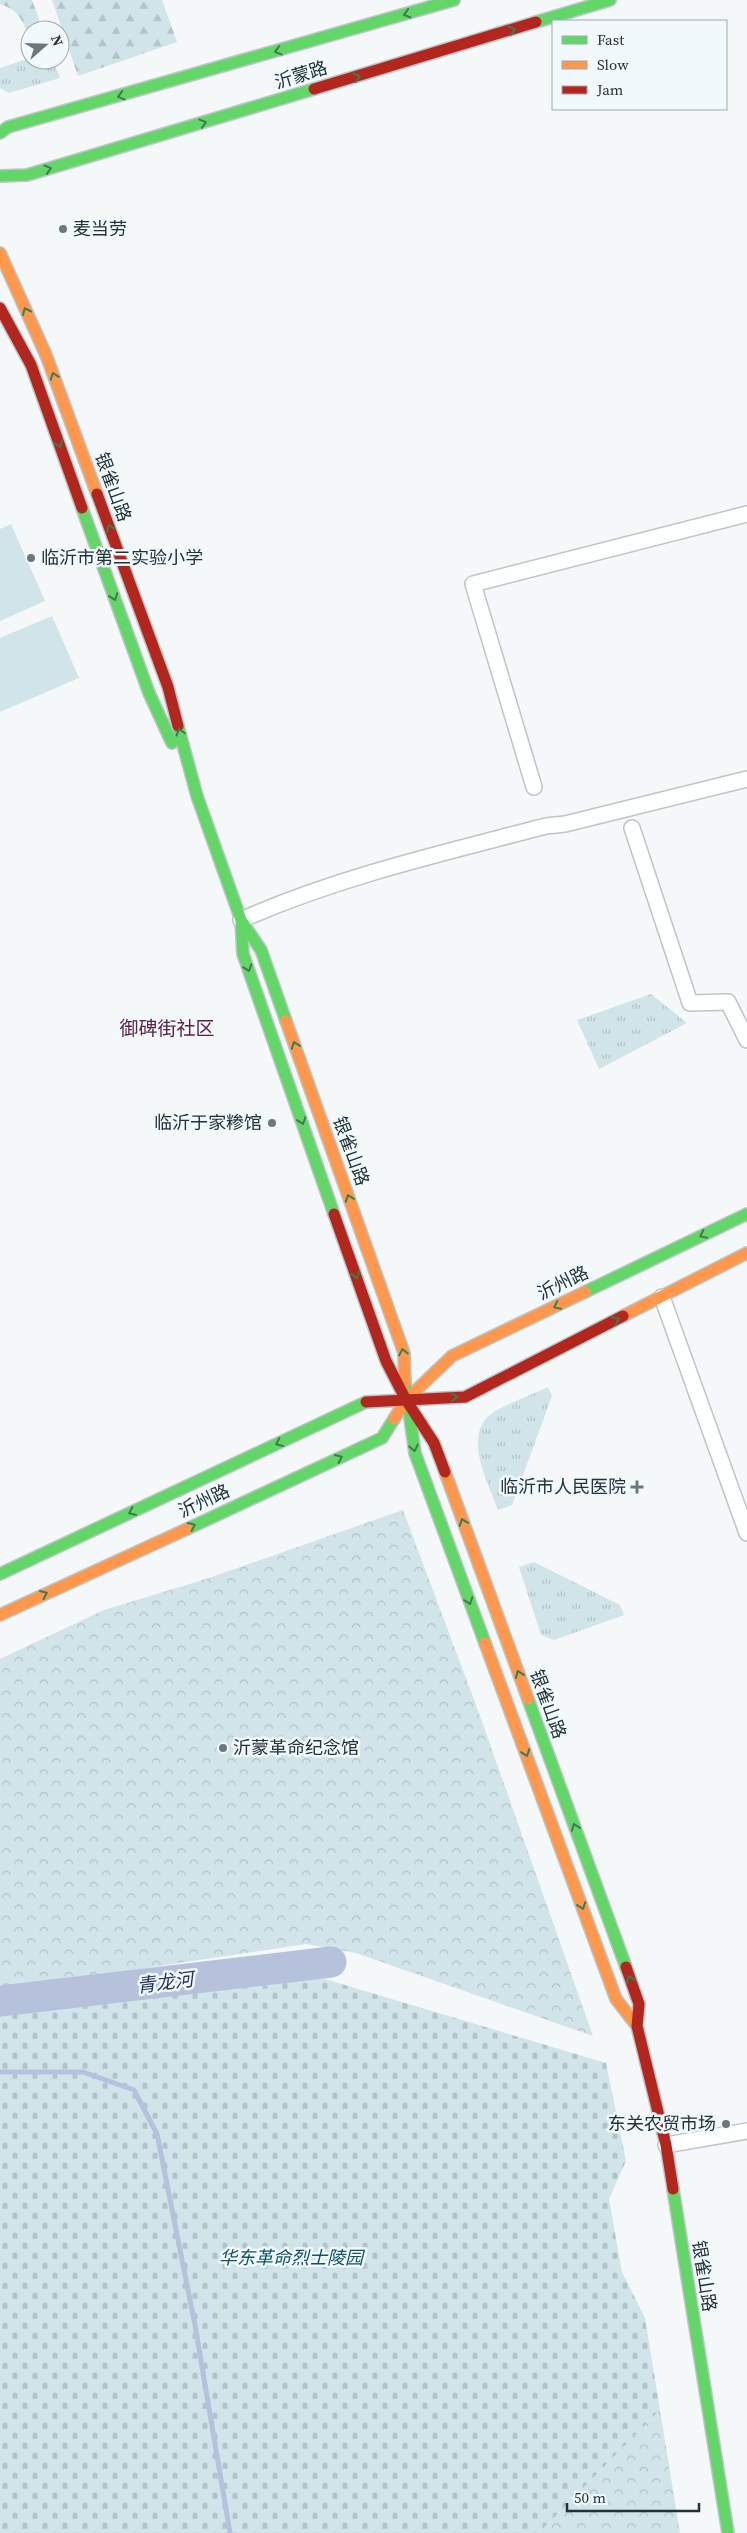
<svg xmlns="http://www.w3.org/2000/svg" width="747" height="2533" font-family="'Source Serif 4','Noto Sans SC',serif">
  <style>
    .grass { fill: url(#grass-tufts) }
    .forest { fill: url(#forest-firs) }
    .cemetery { fill: url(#cemetery-stones) }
    .park { fill: url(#park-crowns) }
    .garden { fill: #d0e4ea }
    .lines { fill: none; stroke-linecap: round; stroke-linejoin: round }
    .stream { stroke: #b6c1db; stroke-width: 5 }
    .river { stroke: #b6c1db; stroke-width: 31 }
    .street-casing { stroke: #bcc5c8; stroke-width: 18 }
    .fast-casing { stroke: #bcc5c8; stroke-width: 14 }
    .slow-casing { stroke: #bcc5c8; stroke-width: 14 }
    .jam-casing { stroke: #bcc5c8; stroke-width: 14 }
    .street { stroke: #fdfefe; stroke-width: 15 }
    .fast { stroke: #63d668; stroke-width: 11 }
    .slow { stroke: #ff974d; stroke-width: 11 }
    .jam { stroke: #b3261e; stroke-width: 11 }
    .oneway { stroke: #3f7c4d }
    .poi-dot { fill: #6c787b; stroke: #f1f9fc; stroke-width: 2 }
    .labels { text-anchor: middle; stroke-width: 5; stroke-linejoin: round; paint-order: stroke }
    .street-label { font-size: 18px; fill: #223337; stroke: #f1f9fc }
    .poi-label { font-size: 18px; fill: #223337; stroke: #f1f9fc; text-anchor: start }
    .park-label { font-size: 18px; font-style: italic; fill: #0f5463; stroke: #f1f9fc }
    .neighbourhood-label { font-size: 19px; fill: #5e2248; stroke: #f1f9fc }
    .water-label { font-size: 19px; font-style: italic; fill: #21305f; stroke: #f1f9fc }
  </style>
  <defs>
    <pattern id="grass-tufts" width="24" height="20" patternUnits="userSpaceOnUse" patternTransform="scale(1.25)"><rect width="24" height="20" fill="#d0e4ea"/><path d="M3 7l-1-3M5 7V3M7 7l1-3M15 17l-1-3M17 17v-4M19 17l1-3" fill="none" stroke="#b2c4c9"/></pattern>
    <pattern id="forest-firs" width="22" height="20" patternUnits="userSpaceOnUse" patternTransform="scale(1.25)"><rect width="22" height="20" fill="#d0e4ea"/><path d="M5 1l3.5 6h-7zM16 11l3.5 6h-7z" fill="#b2c4c9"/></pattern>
    <pattern id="cemetery-stones" width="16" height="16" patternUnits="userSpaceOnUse" patternTransform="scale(1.25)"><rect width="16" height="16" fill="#d0e4ea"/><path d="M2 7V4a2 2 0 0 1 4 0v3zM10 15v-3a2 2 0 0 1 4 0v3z" fill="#b2c4c9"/></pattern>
    <pattern id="park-crowns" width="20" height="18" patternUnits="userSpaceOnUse" patternTransform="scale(1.25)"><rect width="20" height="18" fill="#d0e4ea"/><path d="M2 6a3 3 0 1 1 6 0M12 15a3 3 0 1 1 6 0" fill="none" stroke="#b2c4c9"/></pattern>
  </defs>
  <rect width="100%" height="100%" fill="#f4f8f9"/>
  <g class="grass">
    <path d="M30 58 53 60 60 78 9 93 0 88V68Z"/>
    <path d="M651 994 687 1023 599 1069 577 1020Z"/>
    <path d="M548 1387 552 1396 512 1505 498 1510C488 1481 460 1433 495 1411 512 1402 531 1395 548 1387Z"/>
    <path d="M534 1562 620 1605 624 1615 554 1640 541 1635 519 1567Z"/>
  </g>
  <g class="forest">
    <path d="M0 0H32L41 25 26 30C20 15 15 9 0 4Z"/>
    <path d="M52 0H162L177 42 78 76Z"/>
  </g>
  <path class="cemetery" d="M318 1977 606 2063 626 2161 609 2199 622 2272 645 2318 660 2410 539 2533H0V2016Z"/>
  <g class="park">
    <path d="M403 1510 479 1713 593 2036 356 1953 306 1944 0 1990V1659L104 1610 206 1579Z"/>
    <path d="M660 2410 680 2533H539Z"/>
  </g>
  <g class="garden">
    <path d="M11 524 45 601 0 621V529Z"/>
    <path d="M52 616 79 678 0 712V638Z"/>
  </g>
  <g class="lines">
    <path class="stream" d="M0 2072H83L134 2090 157 2134 195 2325 230 2533"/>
    <path class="river" d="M0 2001 331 1962"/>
    <g class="street-casing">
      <g id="street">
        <path d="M534 787 473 584 747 514"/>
        <path d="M632 828 690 1003 728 1002 747 1040"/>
        <path d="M241 920C338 877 443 853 546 826L565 824 747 779"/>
        <path d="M662 1297 747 1533"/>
        <path d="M666 2145 747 2131"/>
      </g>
    </g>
    <g class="fast-casing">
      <g id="fast">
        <path d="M536 22 610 0"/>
        <path d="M0 133 8 127 454 0"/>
        <path d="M0 176 27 175 314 89"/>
        <path d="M82 508 149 693 172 743"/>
        <path d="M178 726 197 796 241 920 261 950 286 1021"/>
        <path d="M241 920 243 954 334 1214"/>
        <path d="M585 1292 747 1214"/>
        <path d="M405 1383 415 1453 485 1643"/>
        <path d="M187 1529 382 1438 394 1419"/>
        <path d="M0 1574 366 1402"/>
        <path d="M528 1699 626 1967"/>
        <path d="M673 2189 728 2533"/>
      </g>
    </g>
    <g class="slow-casing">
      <g id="slow">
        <path d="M0 253 46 355 97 494"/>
        <path d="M286 1021 404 1353 405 1383"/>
        <path d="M623 1316 747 1253"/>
        <path d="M394 1419 406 1400 452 1356 585 1292"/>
        <path d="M445 1472 528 1699"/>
        <path d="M0 1615 187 1529"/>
        <path d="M485 1643 616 1999 637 2026"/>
      </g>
    </g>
    <g class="jam-casing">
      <g id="jam">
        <path d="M314 89 536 22"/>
        <path d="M0 308 31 365 82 508"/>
        <path d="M97 494 168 687 178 726"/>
        <path d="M334 1214 386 1361 406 1400 434 1443 445 1472"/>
        <path d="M366 1402 465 1397 623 1316"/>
        <path d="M626 1967 639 2004 637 2026 666 2145 673 2189"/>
      </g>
    </g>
    <use href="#street" class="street"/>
    <use href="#fast" class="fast"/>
    <use href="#slow" class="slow"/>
    <use href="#jam" class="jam"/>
  </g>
  <defs><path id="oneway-chevron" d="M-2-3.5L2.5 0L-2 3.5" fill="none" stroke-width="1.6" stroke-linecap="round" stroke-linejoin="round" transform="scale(1.25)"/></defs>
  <g class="oneway">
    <use href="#oneway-chevron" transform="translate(407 14) rotate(164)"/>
    <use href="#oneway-chevron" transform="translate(512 30) rotate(-17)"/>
    <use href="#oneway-chevron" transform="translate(278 51) rotate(164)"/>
    <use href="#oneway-chevron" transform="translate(357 77) rotate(-17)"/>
    <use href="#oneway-chevron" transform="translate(121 96) rotate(164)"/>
    <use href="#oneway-chevron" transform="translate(203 123) rotate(-17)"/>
    <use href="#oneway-chevron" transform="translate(48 169) rotate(-17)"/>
    <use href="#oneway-chevron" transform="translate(26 311) rotate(-114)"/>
    <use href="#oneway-chevron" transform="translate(54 376) rotate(-110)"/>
    <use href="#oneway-chevron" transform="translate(59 444) rotate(70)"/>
    <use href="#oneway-chevron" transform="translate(110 528) rotate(-110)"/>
    <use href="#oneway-chevron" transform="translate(114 597) rotate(70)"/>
    <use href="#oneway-chevron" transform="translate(180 732) rotate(-105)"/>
    <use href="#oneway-chevron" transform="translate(248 968) rotate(71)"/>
    <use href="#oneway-chevron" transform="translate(295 1045) rotate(-110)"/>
    <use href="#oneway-chevron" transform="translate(302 1121) rotate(71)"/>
    <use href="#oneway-chevron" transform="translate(349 1198) rotate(-110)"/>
    <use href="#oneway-chevron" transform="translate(703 1235) rotate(154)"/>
    <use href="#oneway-chevron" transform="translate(356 1275) rotate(71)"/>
    <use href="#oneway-chevron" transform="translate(557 1306) rotate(154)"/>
    <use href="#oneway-chevron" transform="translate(616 1320) rotate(-27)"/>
    <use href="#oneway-chevron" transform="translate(403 1352) rotate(-102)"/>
    <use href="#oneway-chevron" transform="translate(454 1397) rotate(-3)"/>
    <use href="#oneway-chevron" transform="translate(279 1443) rotate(155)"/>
    <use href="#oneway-chevron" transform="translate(414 1448) rotate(78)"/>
    <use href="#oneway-chevron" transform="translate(339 1458) rotate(-25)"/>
    <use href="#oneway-chevron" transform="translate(132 1512) rotate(155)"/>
    <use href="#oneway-chevron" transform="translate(463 1522) rotate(-110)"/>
    <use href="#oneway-chevron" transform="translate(192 1526) rotate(-25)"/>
    <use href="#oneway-chevron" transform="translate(44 1594) rotate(-25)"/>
    <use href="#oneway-chevron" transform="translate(469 1601) rotate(70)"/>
    <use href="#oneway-chevron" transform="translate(519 1674) rotate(-110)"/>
    <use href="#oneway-chevron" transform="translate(526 1753) rotate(70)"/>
    <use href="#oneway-chevron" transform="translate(575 1827) rotate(-110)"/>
    <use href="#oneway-chevron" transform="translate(582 1906) rotate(70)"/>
    <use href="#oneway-chevron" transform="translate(630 1979) rotate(-110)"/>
  </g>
  <g class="poi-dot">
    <circle cx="63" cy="229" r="5"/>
    <circle cx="31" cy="558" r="5"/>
    <circle cx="272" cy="1123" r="5"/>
    <path d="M634.5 1479.5h5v5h5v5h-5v5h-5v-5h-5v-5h5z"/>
    <circle cx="223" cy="1748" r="5"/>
    <circle cx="726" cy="2124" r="5"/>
  </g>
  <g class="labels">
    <g class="street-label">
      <text transform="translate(301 75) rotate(-17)" y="6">沂蒙路</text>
      <text transform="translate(113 487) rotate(70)" y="6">银雀山路</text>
      <text transform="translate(351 1151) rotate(70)" y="6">银雀山路</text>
      <text transform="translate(563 1283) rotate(-26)" y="6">沂州路</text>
      <text transform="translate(204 1501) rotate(-25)" y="6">沂州路</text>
      <text transform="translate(548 1704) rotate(70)" y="6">银雀山路</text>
      <text transform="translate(704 2276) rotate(81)" y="6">银雀山路</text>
    </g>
    <g class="poi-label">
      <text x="73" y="235">麦当劳</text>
      <text x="41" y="564">临沂市第二实验小学</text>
      <text x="262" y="1129" text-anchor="end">临沂于家糁馆</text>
      <text x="626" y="1493" text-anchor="end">临沂市人民医院</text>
      <text x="233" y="1754">沂蒙革命纪念馆</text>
      <text x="716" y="2130" text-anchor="end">东关农贸市场</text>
    </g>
    <g class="park-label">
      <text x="291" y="2264">华东革命烈士陵园</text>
    </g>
    <g class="neighbourhood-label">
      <text x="167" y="1035">御碑街社区</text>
    </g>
    <g class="water-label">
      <text transform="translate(165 1982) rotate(-7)" y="7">青龙河</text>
    </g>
  </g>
  <rect x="552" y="20" width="175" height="90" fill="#f1f9fc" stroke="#9eaaad"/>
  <rect x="562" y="36" width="25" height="8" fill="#63d668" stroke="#9eaaad"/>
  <text x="597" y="45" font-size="15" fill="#223337">Fast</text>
  <rect x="562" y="61" width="25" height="8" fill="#ff974d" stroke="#9eaaad"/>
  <text x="597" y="70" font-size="15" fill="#223337">Slow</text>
  <rect x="562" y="86" width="25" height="8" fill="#b3261e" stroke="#9eaaad"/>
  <text x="597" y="95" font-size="15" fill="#223337">Jam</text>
  <g transform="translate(45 45) rotate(70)"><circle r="24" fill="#f1f9fc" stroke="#9eaaad"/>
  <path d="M0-4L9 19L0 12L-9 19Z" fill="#6c787b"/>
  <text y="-8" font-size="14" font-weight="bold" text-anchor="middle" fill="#223337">N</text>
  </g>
  <path d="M567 2503v8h132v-8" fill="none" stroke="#223337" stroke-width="2.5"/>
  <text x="574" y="2503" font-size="15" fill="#223337" stroke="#f1f9fc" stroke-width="4" paint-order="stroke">50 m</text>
</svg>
